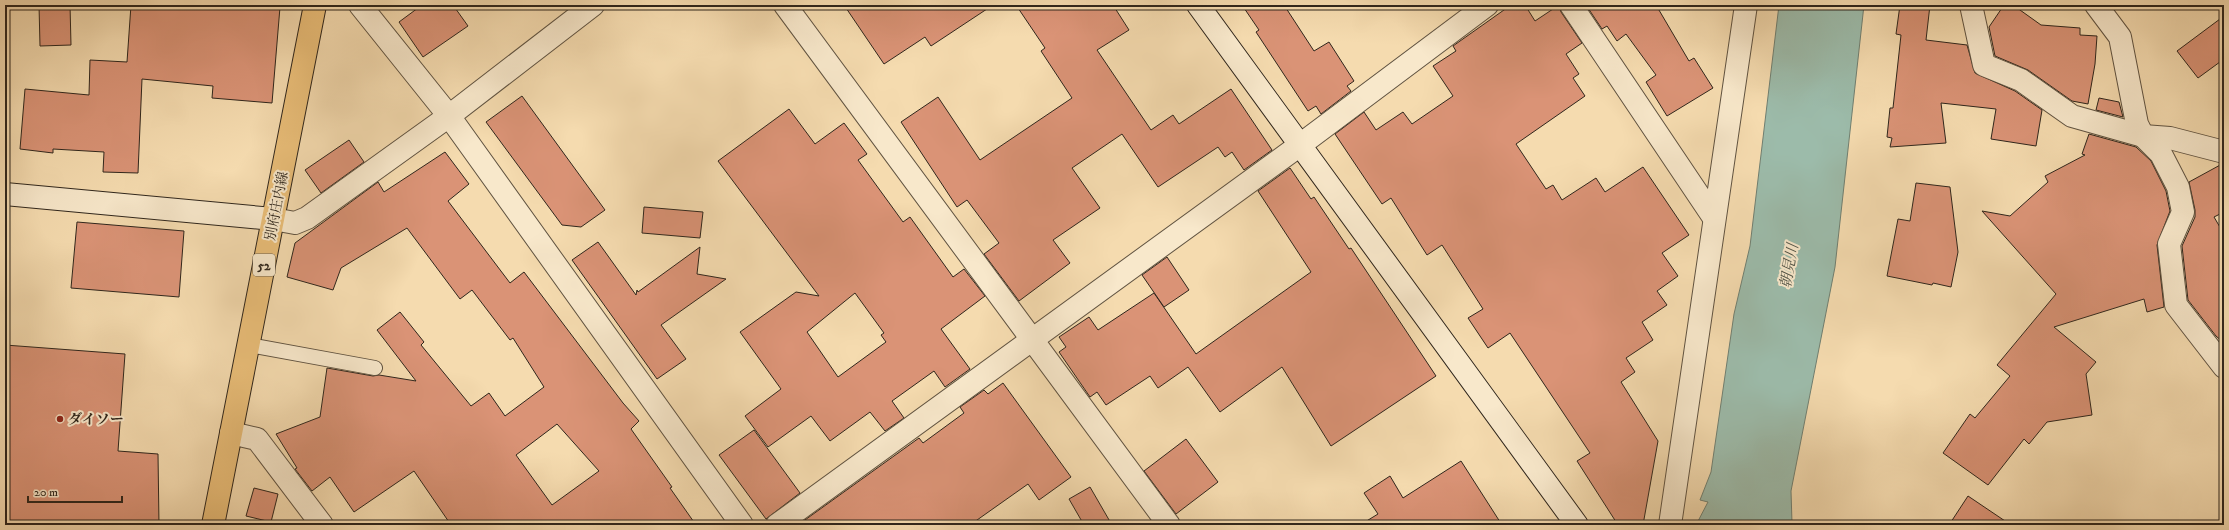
<svg xmlns="http://www.w3.org/2000/svg" width="2229" height="530" font-family="'IM FELL DW Pica','Noto Serif JP',serif">
  <style>
    .water { fill: #9cbbaa; stroke: #707f71 }
    .building { fill: #da9376; stroke: #2f261c; fill-rule: evenodd }
    .lines { fill: none; stroke-linecap: round; stroke-linejoin: round }
    .lane-casing { stroke: #605341; stroke-width: 16 }
    .street-casing { stroke: #605341; stroke-width: 24 }
    .secondary-casing { stroke: #2f261c; stroke-width: 24 }
    .primary-casing { stroke: #2f261c; stroke-width: 24 }
    .lane { stroke: #f8e8cb; stroke-width: 14 }
    .street { stroke: #f8e8cb; stroke-width: 22 }
    .secondary { stroke: #f8e8cb; stroke-width: 22 }
    .primary { stroke: #eabe78; stroke-width: 22 }
    .poi-dot { fill: #8f2418; stroke: #f8e8cb; stroke-width: 1.5 }
    .labels { text-anchor: middle; stroke-width: 4; stroke-linejoin: round; paint-order: stroke }
    .shield { fill: #f8e8cb; stroke: #6b6050; stroke-width: 1 }
    .shield-label { font-size: 13px; font-weight: bold; fill: #2f261c }
    .street-label { font-size: 14px; fill: #2f261c; stroke: #f8e8cb }
    .poi-label { font-size: 14px; font-weight: bold; fill: #2f261c; stroke: #f8e8cb; text-anchor: start }
    .water-label { font-size: 15px; font-style: italic; fill: #505347; stroke: #f8e8cb }
  </style>
  <rect width="100%" height="100%" fill="#f5dbaf"/>
  <filter id="stains"><feTurbulence type="fractalNoise" baseFrequency=".005" numOctaves="4"/><feColorMatrix values="0 0 0 0 .2 0 0 0 0 .09 0 0 0 0 .02 0 0 0 .5 -.17"/></filter>
  <radialGradient id="worn" r=".72"><stop offset=".6" stop-color="#630" stop-opacity="0"/><stop offset="1" stop-color="#630" stop-opacity=".3"/></radialGradient>
  <path class="water" d="M1779 5H1864L1835 267 1791 491 1792 523 1696 525 1708 502 1700 500 1711 472 1734 314 1750 246Z"/>
  <g class="building">
    <path d="M39 5H70L71 45 40 46Z"/>
    <path d="M131 5 280 7 272 103 212 98 213 86 142 79 138 173 103 172 104 152 53 149V153L20 149 25 89 89 95 90 60 127 62Z"/>
    <path d="M422 5H453L468 26 423 57 399 22Z"/>
    <path d="M844 5H993L931 46 925 37 884 64Z"/>
    <path d="M1016 5H1113L1129 30 1097 50 1151 130 1173 115 1179 124 1231 89 1272 150 1244 170 1232 152 1225 157 1218 147 1158 187 1122 134 1072 168 1100 208 1053 240 1070 263 1019 301 984 254 999 243 967 200 957 207 901 122 938 97 980 160 1072 98 1041 51 1045 48Z"/>
    <path d="M1242 5H1284L1314 51 1329 42 1354 81 1347 86 1351 91 1321 114 1316 106 1308 111 1256 32 1259 30Z"/>
    <path d="M1511 5H1525L1535 21 1559 5 1561 12 1582 43 1566 54 1579 74 1573 78 1585 96 1516 144 1546 189 1553 185 1562 200 1596 178 1605 192 1643 167 1689 235 1662 253 1678 276 1657 291 1667 305 1642 322 1653 340 1626 358 1635 372 1621 382 1658 441 1643 525H1618L1577 461 1590 453 1510 333 1488 348 1468 318 1483 309 1442 245 1427 255 1391 198 1382 204 1335 134 1364 112 1376 130 1403 112 1412 124 1453 96 1433 66 1456 51 1453 46Z"/>
    <path d="M1586 5H1656L1689 61 1694 58 1713 88 1667 116 1646 82 1656 75 1626 34 1617 41 1607 26 1602 29Z"/>
    <path d="M1900 5H1930L1926 40 1967 45 1975 73 2015 91 2042 110 2036 146 1991 139 1996 109 1941 103 1946 143 1890 147 1892 138 1887 137 1890 108H1893L1901 35 1896 34Z"/>
    <path d="M2004 5H2013L2041 25 2080 28V35L2097 36 2095 64 2088 104 2072 101 2028 70 1995 56 1989 27Z"/>
    <path d="M2224 16V59L2198 78 2177 51Z"/>
    <path d="M522 96 605 210 581 227 562 225 486 122Z"/>
    <path d="M2099 98 2119 102 2123 117 2096 110Z"/>
    <path d="M789 109 815 144 844 123 867 154 858 160 903 222 910 217 953 277 964 269 985 296 941 329 970 369 945 387 934 371 892 401 904 418 885 431 870 412 830 441 811 416 768 447 745 416 781 389 740 332 796 292 819 296 718 161ZM855 293 884 333 881 335 886 342 838 377 807 332Z"/>
    <path d="M2089 134 2136 147 2151 161 2166 191 2170 211 2157 245 2164 307 2147 312 2144 299 2054 327 2096 362 2086 374 2092 415 2047 422 2029 444 2024 439 1988 485 1943 453 1970 414 1975 418 2010 376 1997 365 2056 294 1982 211 2010 216 2048 182 2045 176 2085 155 2082 154Z"/>
    <path d="M349 140 364 162 321 193 305 170Z"/>
    <path d="M445 152 469 184 448 201 510 283 524 272 623 403 639 421 631 429 672 487 670 488 696 525H451L414 471 354 512 330 477 312 491 295 469 297 468 276 434 320 417 327 368 373 376 379 375 416 381 377 330 400 312 424 342 421 345 471 406 489 393 505 416 544 387 513 338 510 340 472 290 460 299 407 228 341 268 333 290 287 277 295 243 378 182 384 192ZM557 424 599 471 552 505 516 455Z"/>
    <path d="M2222 164H2224V212L2214 217 2224 234V343L2216 336 2188 300 2182 246 2195 217V210L2189 182Z"/>
    <path d="M1290 168 1311 199 1314 197 1349 249 1351 248 1436 376 1331 446 1282 367 1220 412 1188 367 1158 388 1150 376 1106 405 1097 392 1090 397 1059 352 1066 347 1059 337 1089 317 1098 330 1154 293 1196 354 1311 272 1258 191Z"/>
    <path d="M1916 183 1950 187 1958 252 1951 287 1933 283 1932 285 1887 276 1898 219 1910 221Z"/>
    <path d="M644 207 703 212 700 238 642 233Z"/>
    <path d="M77 222 184 231 179 297 71 288Z"/>
    <path d="M598 242 636 295 637 290 638 292 700 247 697 274 726 279 661 325 686 359 657 379 572 260Z"/>
    <path d="M1167 257 1189 290 1164 307 1142 275Z"/>
    <path d="M5 345 125 354 118 451 158 454 159 525H5Z"/>
    <path d="M1003 383 1071 477 1039 500 1028 484 970 525H798L919 438 923 443 964 413 960 407 984 390 988 394Z"/>
    <path d="M754 430 800 493 766 519 719 455Z"/>
    <path d="M1186 439 1218 482 1176 514 1144 471Z"/>
    <path d="M1461 461 1502 525H1360L1378 514 1364 493 1390 476 1403 498Z"/>
    <path d="M1090 487 1112 525H1084L1069 499Z"/>
    <path d="M254 488 278 494 271 522 246 516Z"/>
    <path d="M1968 496 2011 525H1949Z"/>
  </g>
  <g class="lines">
    <g class="lane-casing">
      <path id="lane" d="M249 345 375 368"/>
    </g>
    <g class="street-casing">
      <g id="street">
        <path d="M360 5 449 116 742 525"/>
        <path d="M785 5 1169 525"/>
        <path d="M1571 5 1714 218"/>
        <path d="M1971 5 1984 65 2021 80 2072 116 2143 136 2170 138 2224 152"/>
        <path d="M2096 5 2120 37 2137 124 2143 136 2161 154 2178 187 2183 212 2169 244 2176 305 2224 367"/>
        <path d="M273 219 295 223 307 218 449 116 593 5"/>
        <path d="M231 433 257 439 322 525"/>
        <path d="M777 525 1300 145 1487 5"/>
        <path d="M1670 525 1746 5"/>
      </g>
    </g>
    <g class="secondary-casing">
      <g id="secondary">
        <path d="M1198 5 1577 525"/>
        <path d="M5 194 273 219"/>
      </g>
    </g>
    <g class="primary-casing">
      <path id="primary" d="M213 525 315 5"/>
    </g>
    <use href="#lane" class="lane"/>
    <use href="#street" class="street"/>
    <use href="#secondary" class="secondary"/>
    <use href="#primary" class="primary"/>
  </g>
  <circle class="poi-dot" cx="60" cy="419" r="4"/>
  <g class="labels">
    <rect class="shield" x="253" y="254" width="22" height="22" rx="3"/>
    <g class="shield-label">
      <text x="264" y="270">52</text>
    </g>
    <g class="street-label">
      <text transform="translate(276 206) rotate(-79)" y="5">別府庄内線</text>
    </g>
    <g class="poi-label">
      <text x="68" y="424">ダイソー</text>
    </g>
    <g class="water-label">
      <text transform="translate(1789 266) rotate(-80)" y="5">朝見川</text>
    </g>
  </g>
  <rect width="2229" height="530" fill="none" stroke="#f5dbaf" stroke-width="20"/>
  <rect x="6" y="6" width="2217" height="518" fill="none" stroke="#2f261c" stroke-width="2"/>
  <rect x="10" y="10" width="2209" height="510" fill="none" stroke="#2f261c"/>
  <path d="M28 496v6h94v-6" fill="none" stroke="#2f261c" stroke-width="2"/>
  <text x="34" y="496" font-size="12" fill="#2f261c" stroke="#f8e8cb" stroke-width="3" paint-order="stroke">20 m</text>
  <rect width="100%" height="100%" filter="url(#stains)"/>
  <rect width="100%" height="100%" fill="url(#worn)"/>
</svg>
